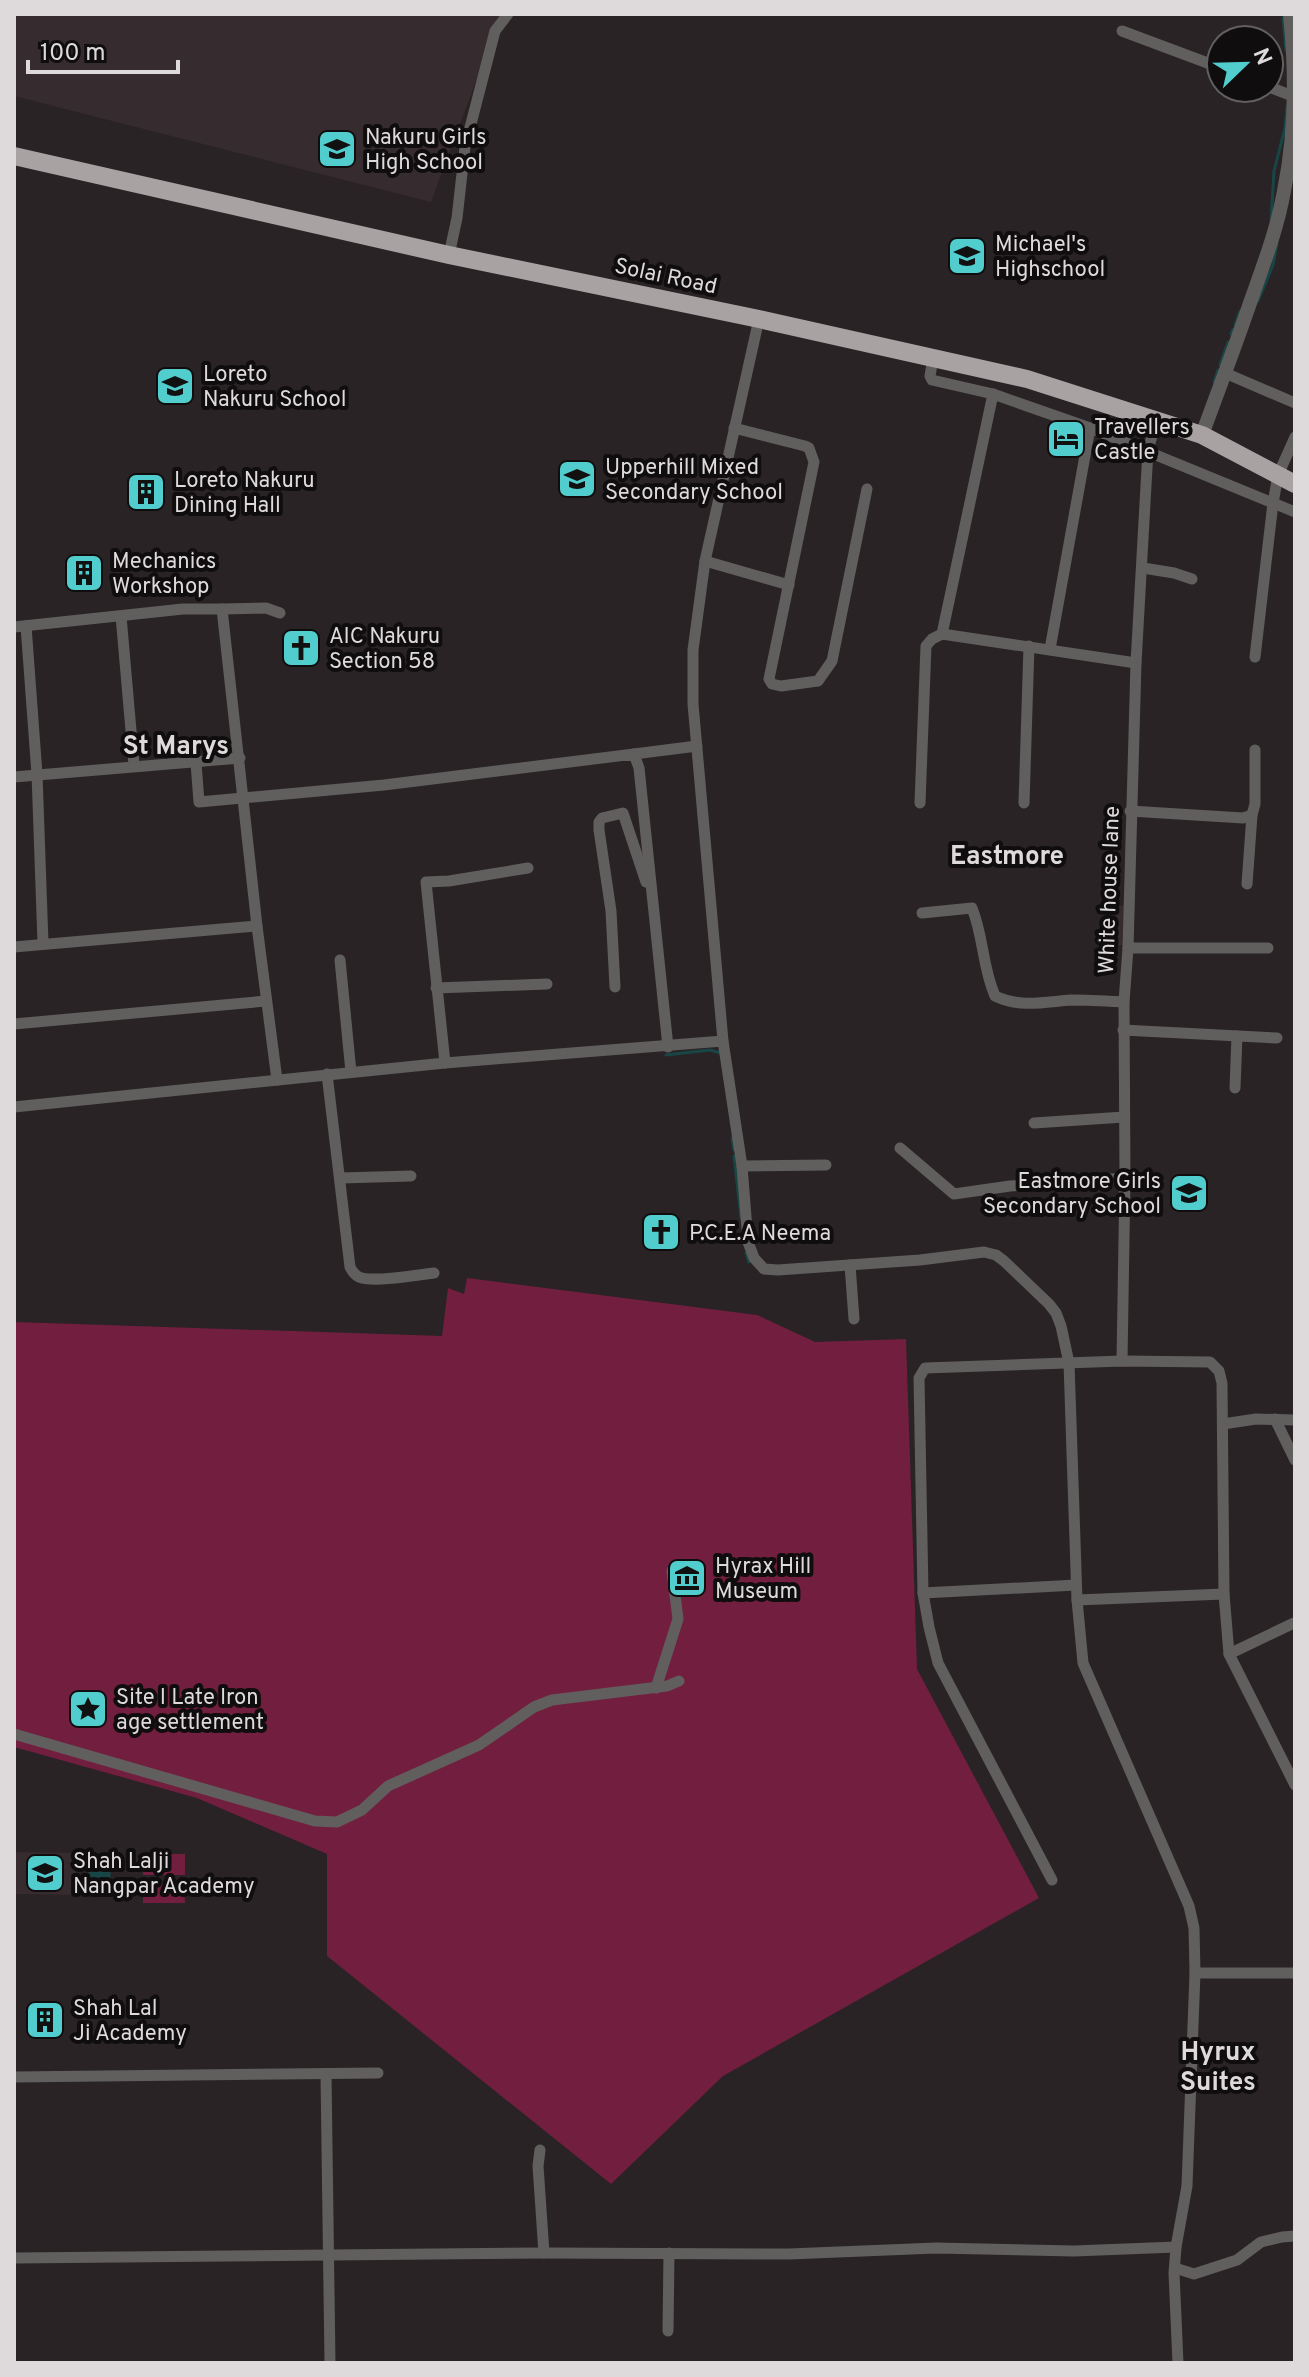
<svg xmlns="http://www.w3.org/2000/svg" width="1309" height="2377" font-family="Overpass,sans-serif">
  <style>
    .built { fill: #362b2e }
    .green { fill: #721e3e }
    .water { fill: #184646 }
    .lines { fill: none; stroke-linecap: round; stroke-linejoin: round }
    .stream { stroke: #184646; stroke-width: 3 }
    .minor { stroke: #615e5e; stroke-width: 11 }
    .tertiary { stroke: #615e5e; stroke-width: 14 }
    .trunk { stroke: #a8a2a3; stroke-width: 18 }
    .labels { text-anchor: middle; stroke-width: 8; stroke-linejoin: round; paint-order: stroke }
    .poi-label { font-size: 22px; fill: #dedadb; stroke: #100d0e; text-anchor: start }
    .street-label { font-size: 22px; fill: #dedadb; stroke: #100d0e }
    .quarter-label { font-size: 26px; font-weight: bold; fill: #dedadb; stroke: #100d0e }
  </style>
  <rect width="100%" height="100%" fill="#292325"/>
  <g class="built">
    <path d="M14 14H501L431 202 14 96Z"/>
    <path d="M1115 906H1124L1123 945H1114Z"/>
    <path d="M14 1852 76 1853V1895L14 1894Z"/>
  </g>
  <g class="green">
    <path d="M467 1278 757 1315 815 1342 906 1339 917 1669 1039 1898 723 2076 611 2184 327 1956V1854L197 1798 14 1747V1322L442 1336 448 1288 464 1294Z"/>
    <rect x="143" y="1854" width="42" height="21"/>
    <path d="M184 1883 185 1903H143V1884Z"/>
  </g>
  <path class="water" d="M89 1855H111L110 1894 88 1893Z"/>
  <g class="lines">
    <g class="stream">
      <path d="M1283 18 1286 50"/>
      <path d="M1271 221 1274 171 1285 128 1287 106"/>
      <path d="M1258 301 1273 265 1277 244"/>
      <path d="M1235 325 1240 311"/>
      <path d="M1231 334 1233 329"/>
      <path d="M1220 365 1228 342"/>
      <path d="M1214 382 1218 370"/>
      <path d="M666 1055 710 1050 721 1053"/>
      <path d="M732 1138 734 1150"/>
      <path d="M734 1156 741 1218"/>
      <path d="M746 1253 749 1262"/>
    </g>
    <g class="minor">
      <path d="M1122 31 1221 68"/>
      <path d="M1269 87 1295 97"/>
      <path d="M449 255 457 218 465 147 495 31 508 14"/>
      <path d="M759 319 705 561 693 650V704L723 1041 742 1166 748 1242 754 1258 764 1269 778 1270 920 1260 984 1252 996 1255 1004 1261 1049 1304 1056 1313 1061 1326 1069 1363 1077 1600 1083 1663 1189 1906 1194 1928 1195 1973 1187 2186 1176 2247 1174 2273 1178 2363"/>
      <path d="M933 358 930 376 932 380 993 394 1090 428 1295 512"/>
      <path d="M1225 373 1295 403"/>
      <path d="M734 428 805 446 809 448 814 462 769 679 772 684 781 686 818 681 832 661 867 489"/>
      <path d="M705 561 789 585"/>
      <path d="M1143 568 1174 573 1192 579"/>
      <path d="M222 609 266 608 280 613"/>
      <path d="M121 616 134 765"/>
      <path d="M26 626 37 774 43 943"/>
      <path d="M14 627 183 609H222L257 926 277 1080"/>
      <path d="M942 634 993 394"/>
      <path d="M1050 649 1090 428"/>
      <path d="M1255 657 1273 503 1278 475 1295 437"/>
      <path d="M634 754 697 746"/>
      <path d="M196 763 199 802 384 785 634 754 639 768 668 1047"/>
      <path d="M14 777 240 758"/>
      <path d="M920 803 926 646 932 639 942 634 1136 663"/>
      <path d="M1024 803 1029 646"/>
      <path d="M1130 811 1243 818 1252 815 1255 804V750"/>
      <path d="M1247 884 1252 815"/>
      <path d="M922 913 972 908C984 938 982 966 995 996 1020 1008 1044 1002 1071 1000 1089 1000 1106 1001 1124 1002"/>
      <path d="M14 947 257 926"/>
      <path d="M1128 948H1268"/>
      <path d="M340 960 351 1072"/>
      <path d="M615 987 611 911 599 830V822L602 818 623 813 646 882"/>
      <path d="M436 988 547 984"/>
      <path d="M14 1024 266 1001"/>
      <path d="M1123 1030 1277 1038"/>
      <path d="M445 1063 426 882 449 881 528 868"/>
      <path d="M327 1074 350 1267C353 1272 353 1274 359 1277 372 1283 418 1275 434 1273"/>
      <path d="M1235 1088 1237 1036"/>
      <path d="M14 1107 445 1063 723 1041"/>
      <path d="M1034 1123 1124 1117"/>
      <path d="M900 1148 954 1194 1010 1186 1125 1178"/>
      <path d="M742 1166 826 1165"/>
      <path d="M341 1178 411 1176"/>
      <path d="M850 1265 854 1319"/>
      <path d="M1122 1361 1125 1178 1124 1002 1128 948 1136 663 1148 450 1156 422"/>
      <path d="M1275 1419 1295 1460"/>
      <path d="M1223 1424 1256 1419 1295 1420"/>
      <path d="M923 1593 1076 1585"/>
      <path d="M1077 1600 1224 1594"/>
      <path d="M1229 1654 1294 1623"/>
      <path d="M656 1688 678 1619 672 1571"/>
      <path d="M14 1734 315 1821 337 1822 362 1810 388 1786 479 1745 534 1707 552 1700 667 1686 679 1681"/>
      <path d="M1052 1880 938 1663 929 1627 923 1593 919 1378 925 1368 1122 1361 1210 1362 1219 1371 1222 1383 1224 1594 1229 1654 1295 1785"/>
      <path d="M1195 1973H1295"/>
      <path d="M326 2075 330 2363"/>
      <path d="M14 2077 378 2073"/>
      <path d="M540 2150 538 2166 544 2253"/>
      <path d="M14 2258 544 2253 789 2254 936 2248 1074 2251 1176 2247"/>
      <path d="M1175 2268 1194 2274 1237 2260 1261 2242 1282 2237 1295 2236"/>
      <path d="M668 2331 669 2253"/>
    </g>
    <path class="tertiary" d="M1202 435C1218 391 1235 347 1250 303 1263 266 1277 230 1284 191 1296 133 1296 73 1290 14"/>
    <path class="trunk" d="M14 156 449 255 759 319 1027 379 1202 435 1295 484"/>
  </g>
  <defs>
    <g id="school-square" transform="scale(2)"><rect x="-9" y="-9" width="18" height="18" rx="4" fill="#52cdce" stroke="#100d0e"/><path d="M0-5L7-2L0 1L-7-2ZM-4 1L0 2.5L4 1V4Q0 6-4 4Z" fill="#111"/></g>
    <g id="hotel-square" transform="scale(2)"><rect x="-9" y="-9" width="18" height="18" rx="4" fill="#52cdce" stroke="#100d0e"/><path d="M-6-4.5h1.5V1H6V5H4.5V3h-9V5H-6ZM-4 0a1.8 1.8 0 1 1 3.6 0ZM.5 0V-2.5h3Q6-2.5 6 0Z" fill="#111"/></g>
    <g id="building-square" transform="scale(2)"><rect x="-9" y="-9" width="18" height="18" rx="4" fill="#52cdce" stroke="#100d0e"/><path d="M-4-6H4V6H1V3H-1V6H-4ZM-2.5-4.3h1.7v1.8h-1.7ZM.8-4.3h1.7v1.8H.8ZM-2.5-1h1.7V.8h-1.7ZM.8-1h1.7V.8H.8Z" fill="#111"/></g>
    <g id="church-square" transform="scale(2)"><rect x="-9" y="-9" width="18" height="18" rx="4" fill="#52cdce" stroke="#100d0e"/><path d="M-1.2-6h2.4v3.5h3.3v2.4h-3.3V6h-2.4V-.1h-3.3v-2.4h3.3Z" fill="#111"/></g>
    <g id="museum-square" transform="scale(2)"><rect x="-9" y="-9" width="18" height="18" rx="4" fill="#52cdce" stroke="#100d0e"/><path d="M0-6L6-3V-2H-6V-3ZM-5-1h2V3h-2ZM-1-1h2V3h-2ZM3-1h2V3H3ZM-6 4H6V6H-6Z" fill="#111"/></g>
    <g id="sight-square" transform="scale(2)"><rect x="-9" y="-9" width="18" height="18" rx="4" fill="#52cdce" stroke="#100d0e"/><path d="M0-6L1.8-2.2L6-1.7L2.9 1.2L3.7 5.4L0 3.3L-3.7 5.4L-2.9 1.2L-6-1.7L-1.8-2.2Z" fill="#111"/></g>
  </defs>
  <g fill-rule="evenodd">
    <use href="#school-square" x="337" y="149"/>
    <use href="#school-square" x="967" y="256"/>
    <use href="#school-square" x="175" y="386"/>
    <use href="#hotel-square" x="1066" y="439"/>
    <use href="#school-square" x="577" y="479"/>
    <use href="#building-square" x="146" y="492"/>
    <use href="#building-square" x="84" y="573"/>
    <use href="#church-square" x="301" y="648"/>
    <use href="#school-square" x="1189" y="1193"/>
    <use href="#church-square" x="661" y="1232"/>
    <use href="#museum-square" x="687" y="1578"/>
    <use href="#sight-square" x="88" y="1709"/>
    <use href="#school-square" x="45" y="1873"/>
    <use href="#building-square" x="45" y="2020"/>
  </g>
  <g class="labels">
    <g class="poi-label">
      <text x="365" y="144">Nakuru Girls<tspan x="365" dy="25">High School</tspan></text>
      <text x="995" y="251">Michael's<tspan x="995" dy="25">Highschool</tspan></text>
      <text x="203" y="381">Loreto<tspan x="203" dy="25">Nakuru School</tspan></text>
      <text x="1094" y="434">Travellers<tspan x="1094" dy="25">Castle</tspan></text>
      <text x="605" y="474">Upperhill Mixed<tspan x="605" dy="25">Secondary School</tspan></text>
      <text x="174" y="487">Loreto Nakuru<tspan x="174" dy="25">Dining Hall</tspan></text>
      <text x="112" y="568">Mechanics<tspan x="112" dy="25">Workshop</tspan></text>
      <text x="329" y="643">AIC Nakuru<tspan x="329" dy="25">Section 58</tspan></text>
      <text x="1161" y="1188" text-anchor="end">Eastmore Girls<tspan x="1161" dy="25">Secondary School</tspan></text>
      <text x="689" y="1240">P.C.E.A Neema</text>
      <text x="715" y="1573">Hyrax Hill<tspan x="715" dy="25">Museum</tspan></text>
      <text x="116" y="1704">Site I Late Iron<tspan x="116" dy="25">age settlement</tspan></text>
      <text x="73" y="1868">Shah Lalji<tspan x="73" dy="25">Nangpar Academy</tspan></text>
      <text x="73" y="2015">Shah Lal<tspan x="73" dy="25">Ji Academy</tspan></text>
    </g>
    <g class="street-label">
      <text transform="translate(666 275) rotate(12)" y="8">Solai Road</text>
      <text transform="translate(1108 890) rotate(-88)" y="8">White house lane</text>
    </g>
    <g class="quarter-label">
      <text x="176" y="754">St Marys</text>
      <text x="1007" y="864">Eastmore</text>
      <text x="1218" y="2060">Hyrux<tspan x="1218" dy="30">Suites</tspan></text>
    </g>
  </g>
  <rect width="1309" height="2377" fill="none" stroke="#dedadb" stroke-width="32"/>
  <g transform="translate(1245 64) rotate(67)"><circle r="38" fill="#100d0e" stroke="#625f60" stroke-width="2"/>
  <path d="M0-6L14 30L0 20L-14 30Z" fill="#52cdce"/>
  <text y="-12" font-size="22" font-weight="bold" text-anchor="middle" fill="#dedadb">N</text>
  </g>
  <path d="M28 60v12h150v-12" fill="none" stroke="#dedadb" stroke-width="4"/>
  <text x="40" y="60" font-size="24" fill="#dedadb" stroke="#100d0e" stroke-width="6" paint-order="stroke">100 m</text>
</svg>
